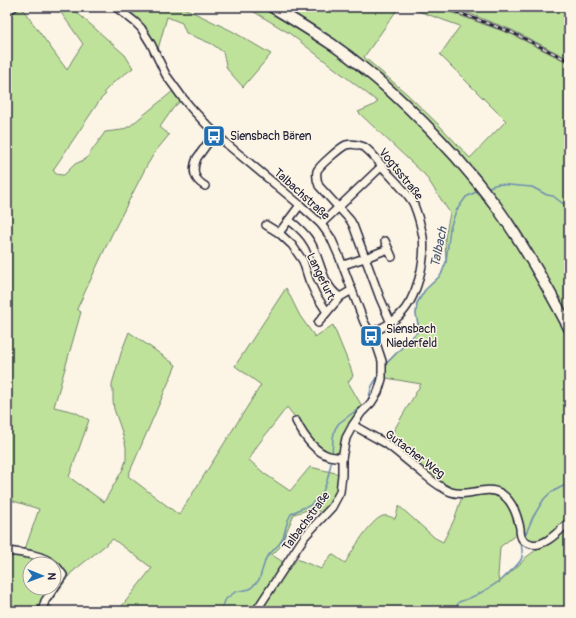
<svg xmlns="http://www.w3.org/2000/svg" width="576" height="618" font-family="Pangolin,sans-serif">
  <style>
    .green { fill: #bfe29b; stroke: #70826b; fill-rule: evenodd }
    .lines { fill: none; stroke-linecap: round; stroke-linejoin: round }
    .stream { stroke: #6c8eaf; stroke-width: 1.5 }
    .minor-casing { stroke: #22223b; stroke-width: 10 }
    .highway-casing { stroke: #22223b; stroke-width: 13 }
    .minor { stroke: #fcf5e5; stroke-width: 7 }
    .highway { stroke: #fcf5e5; stroke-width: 10 }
    .rail-casing { stroke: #22223b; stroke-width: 3 }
    .rail { stroke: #fcf5e5; stroke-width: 1.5; stroke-dasharray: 4.5; stroke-linecap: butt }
    .labels { text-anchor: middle; stroke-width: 3; stroke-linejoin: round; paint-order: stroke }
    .poi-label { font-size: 12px; fill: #22223b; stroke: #fcf5e5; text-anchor: start }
    .street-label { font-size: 12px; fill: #22223b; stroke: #fcf5e5 }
    .water-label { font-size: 13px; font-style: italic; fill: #475875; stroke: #fcf5e5 }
  </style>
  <rect width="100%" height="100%" fill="#fcf5e5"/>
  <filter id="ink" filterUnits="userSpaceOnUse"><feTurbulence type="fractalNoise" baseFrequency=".025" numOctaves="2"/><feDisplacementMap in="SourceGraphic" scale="8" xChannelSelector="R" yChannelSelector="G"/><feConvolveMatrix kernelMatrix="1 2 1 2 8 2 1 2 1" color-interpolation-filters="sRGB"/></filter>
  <g filter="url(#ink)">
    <g class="green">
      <path d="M7 7H21L67 70 73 59 83 44 57 7H71L73 9 125 55 133 68 114 82 104 92 106 94 100 100 53 170 56 174 62 175H64L75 164 86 159 105 132 122 130 130 126 173 91 182 100 174 107 160 127 169 135 155 152 146 167 111 236 77 309 81 312 54 407 75 412 89 420 69 477 104 502 123 469 126 460V447L122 432 114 409 113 401V389H112V384L122 350 129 332 176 365 128 476 179 515 261 385 235 366 286 288 300 316 315 337 333 325 351 369 353 376 348 382 363 408 352 420 343 434 340 455 329 453 320 449 296 421 294 416 287 407 257 446 249 460 265 474 290 491 310 467 340 474 336 496 323 514 314 508 294 514 280 547 272 555 291 567 297 559 321 569 332 554 345 563C352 552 370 520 383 516 387 515 392 517 395 519L399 506 435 538 443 542 454 520 463 494C434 486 410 461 387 442L421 384 386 378 385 364 418 331V324L416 314 417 303 425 290 441 275 446 262 445 238 450 213 425 175 358 112 372 106 378 102 289 33 246 7H263L306 32 355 66 380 87 417 122 472 182 471 183 483 200 491 207 515 242 535 274 569 337V611H118L152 568 113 539 71 573 49 604 55 611H40L33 609 31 611H7V549L24 552 39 509 7 499ZM522 530 527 541 543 545 525 558 522 562 499 583 498 576 500 547ZM30 564H54V588H30Z"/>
      <path d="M122 7H182L232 31 271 54 243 87 227 69 223 52 212 44 186 33 182 23 167 17 158 49C147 29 140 21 122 7Z"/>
      <path d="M280 7H399L364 57 407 94 440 126 470 158 506 121 440 55 460 26 407 7H436L511 34 569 63V318L521 234 492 193 480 176 436 128Z"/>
      <path d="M452 7H569V59L512 30Z"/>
    </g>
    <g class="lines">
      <g class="stream">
        <path d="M486 188 498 184 532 187 547 195 553 196 562 203 569 206"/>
        <path d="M385 365 418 331V324L416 314 417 303 425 290 441 275 446 262 450 228 456 211 466 197 478 191"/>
        <path d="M332 455 333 438 335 429 339 423 365 404 368 400 372 386 380 373"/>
        <path d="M524 537 527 531 533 517 544 499 550 493 569 483"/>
        <path d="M220 611 226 599 235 592 250 589 259 580 266 558 280 543 283 538 288 520 291 514 300 509 309 506 322 494 327 481 332 459"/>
        <path d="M454 611 459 602C480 595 497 585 513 569 516 566 521 562 522 557 523 552 521 546 521 541"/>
      </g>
      <g class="minor-casing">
        <g id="minor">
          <path d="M116 7 135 22 141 28 151 44 166 75 182 97 192 109 207 125 228 145 300 205 321 224 331 238 339 256 364 322 376 343 382 361V379L378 392 371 403 361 413 353 425 346 438 342 458V475L340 492 332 507 305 536 256 611"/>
          <path d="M7 11 14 7"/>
          <path d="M205 186C193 179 192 170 197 158L215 133"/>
          <path d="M289 220C297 226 306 234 311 243 321 260 322 286 340 297"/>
          <path d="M321 224 382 166"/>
          <path d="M266 225 279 233 300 205"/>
          <path d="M279 233 292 245 303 261 309 280 316 295 327 312 318 323"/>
          <path d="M385 241 392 257"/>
          <path d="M343 265 365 258 388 249"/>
          <path d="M327 312 340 297 352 290"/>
          <path d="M370 333C380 329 391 324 399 316 417 299 426 261 423 237 421 226 418 215 414 205 410 195 394 180 387 172 380 164 373 153 364 147 359 145 352 143 346 145 341 147 319 166 317 171 316 176 317 181 319 186L350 220 353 225 380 298 391 323"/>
          <path d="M296 421C303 435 313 451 329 456 333 457 338 457 342 458"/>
          <path d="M353 425C363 431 374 437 385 443 395 450 404 458 414 466 426 475 437 487 451 492 468 498 486 484 502 494 513 502 517 515 520 528 520 532 520 537 523 540 525 542 529 543 531 544 544 548 560 530 569 522"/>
          <path d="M7 551C22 553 41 554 53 564"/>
          <path d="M54 565 57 567 63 575 54 588"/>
          <path d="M42 611 45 601 54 588"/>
        </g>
      </g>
      <g class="highway-casing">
        <path id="highway" d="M272 7C293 19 313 32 333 45 379 77 419 116 456 157 470 173 483 189 496 206 524 245 547 286 569 328"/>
      </g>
      <use href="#minor" class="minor"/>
      <use href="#highway" class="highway"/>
      <g class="rail-casing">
        <path id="rail" d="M443 7 511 32 569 61"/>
      </g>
      <use href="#rail" class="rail"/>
    </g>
  </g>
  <defs>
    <g id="bus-square" transform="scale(1.15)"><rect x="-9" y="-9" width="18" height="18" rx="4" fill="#1f6fb2" stroke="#fcf5e5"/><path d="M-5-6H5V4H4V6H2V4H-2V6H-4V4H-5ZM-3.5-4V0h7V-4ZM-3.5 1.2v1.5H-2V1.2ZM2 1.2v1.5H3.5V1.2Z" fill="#fff"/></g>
  </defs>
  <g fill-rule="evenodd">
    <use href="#bus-square" x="214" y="136"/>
    <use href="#bus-square" x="371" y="336"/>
  </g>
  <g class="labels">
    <g class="poi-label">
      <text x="230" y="140">Siensbach Bären</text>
      <text x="386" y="333">Siensbach<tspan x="386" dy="14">Niederfeld</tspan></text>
    </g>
    <g class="street-label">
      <text transform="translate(401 174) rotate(51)" y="4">Vogtsstraße</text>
      <text transform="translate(302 194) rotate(42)" y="4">Talbachstraße</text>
      <text transform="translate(321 276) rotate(64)" y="4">Langefurt</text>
      <text transform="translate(415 454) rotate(37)" y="4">Gutacher Weg</text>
      <text transform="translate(306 521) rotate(-53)" y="4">Talbachstraße</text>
    </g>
    <g class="water-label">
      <text transform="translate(438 247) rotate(-78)" y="5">Talbach</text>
    </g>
  </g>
  <rect width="576" height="618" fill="none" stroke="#fcf5e5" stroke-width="24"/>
  <rect x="12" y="12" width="552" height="594" fill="none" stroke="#22223b" stroke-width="1.5" filter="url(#ink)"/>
  <g transform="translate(42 576) rotate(91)"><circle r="19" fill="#fcf5e5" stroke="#a5a1a1"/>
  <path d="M0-3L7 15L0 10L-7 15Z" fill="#1f6fb2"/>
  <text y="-6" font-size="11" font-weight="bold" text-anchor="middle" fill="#22223b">N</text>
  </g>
</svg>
